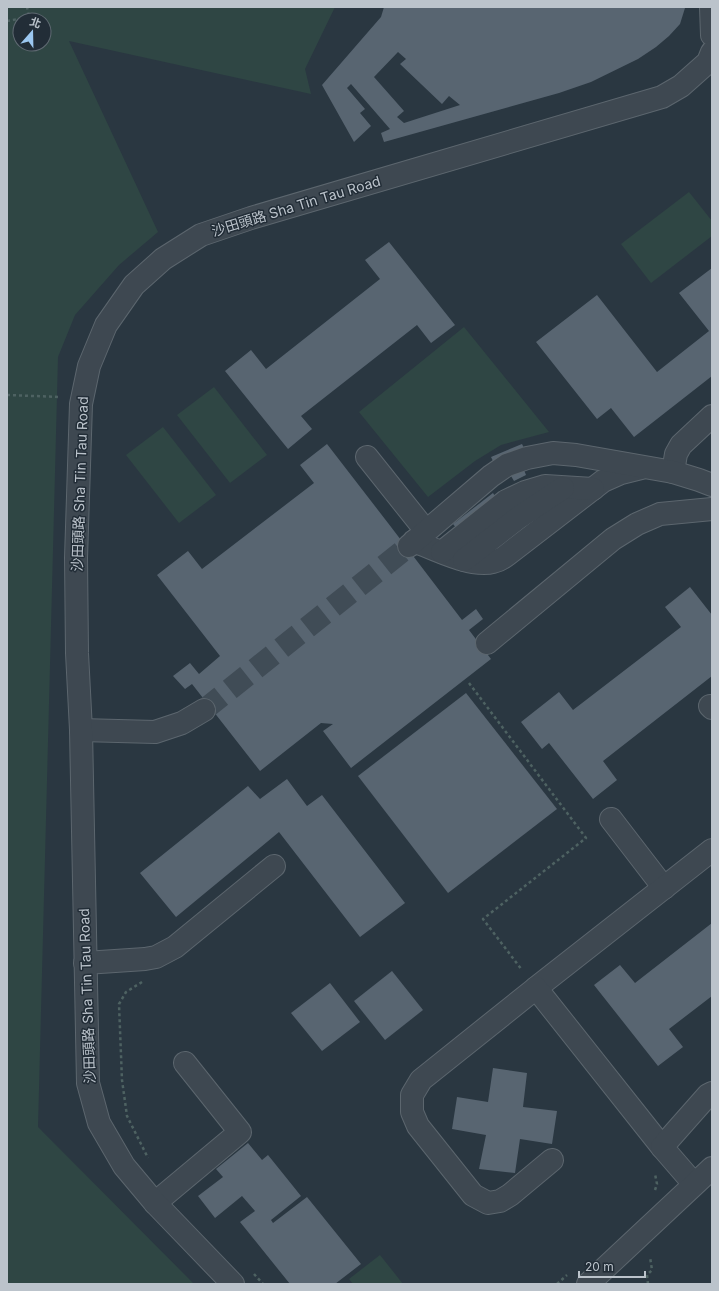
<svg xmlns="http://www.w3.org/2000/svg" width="719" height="1291" font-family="Inter,'Noto Sans TC',sans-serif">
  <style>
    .green { fill: #2f4644; fill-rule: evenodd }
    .building { fill: #586571; fill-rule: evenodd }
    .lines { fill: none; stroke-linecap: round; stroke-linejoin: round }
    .minor-tunnel { stroke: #404c56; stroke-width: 22; stroke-dasharray: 22 11; stroke-linecap: butt }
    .minor-casing { stroke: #5c666e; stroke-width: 24 }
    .path { stroke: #4e6262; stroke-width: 2.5; stroke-dasharray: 3 3; stroke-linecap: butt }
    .minor { stroke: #3e4851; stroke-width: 22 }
    .labels { text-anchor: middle; stroke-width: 3; stroke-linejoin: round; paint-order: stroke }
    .street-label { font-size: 14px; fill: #bbc3cb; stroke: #222d37 }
  </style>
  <rect width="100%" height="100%" fill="#2a3741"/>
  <g class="green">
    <path d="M7 7H335L305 69 311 94 69 41 158 232 119 265 75 315 58 357 38 1127 194 1284H7ZM20 20H44V44H20Z"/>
    <path d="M689 192 712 221V236L651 283 621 244Z"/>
    <path d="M464 327 549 432 501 445 475 461 428 497 359 412Z"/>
    <path d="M214 387 267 455 230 483 177 415Z"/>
    <path d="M163 427 216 495 179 523 126 455Z"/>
    <path d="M380 1255 403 1284H353L349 1279Z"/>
  </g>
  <g class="building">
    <path d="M384 7H685V8L680 24 669 36 656 47 638 59 591 82 559 93 384 142 381 133 390 129 351 84 347 88 365 109 360 113 371 126 354 142 322 85 381 17ZM398 52 406 59 400 64 442 104 449 96 460 105 404 123 397 117 404 111 374 77Z"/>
    <path d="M389 242 455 325 431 343 417 325 301 416 312 429 288 449 225 371 251 350 266 369 380 279 365 260Z"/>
    <path d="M712 268V376L634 437 611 408 597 419 536 342 597 295 657 372 709 331 679 293Z"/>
    <path d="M327 444 388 523 462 620 476 609 483 619 469 630 491 659 351 768 323 731 333 724 321 723 260 771 192 684 185 689 173 676 190 663 199 674 220 656 157 575 188 551 202 569 314 483 300 465Z"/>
    <path d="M522 444 525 450 494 463 491 457Z"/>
    <path d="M524 470 526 475 514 481 511 476Z"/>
    <path d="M493 493 496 498 457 529 453 524Z"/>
    <path d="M690 587 712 615V676L603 761 617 780 593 799 549 743 542 749 521 722 559 692 573 710 681 627 665 607Z"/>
    <path d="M466 693 557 809 448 893 358 776Z"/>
    <path d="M287 779 307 806 322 795 405 903 360 937 279 832 176 917 140 873 248 786 260 799Z"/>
    <path d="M712 923V996L669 1029 683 1047 658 1066 594 985 620 965 635 983Z"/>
    <path d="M392 971 423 1010 385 1040 354 1001Z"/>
    <path d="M330 983 360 1022 322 1051 291 1013Z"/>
    <path d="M493 1068 527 1073 523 1107 557 1111 552 1144 520 1139 515 1173 479 1169 486 1135 452 1129 457 1097 488 1102Z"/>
    <path d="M248 1143 262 1160 268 1155 301 1196 271 1220 273 1223 307 1197 361 1264 335 1284H290L240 1222 255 1211 242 1196 215 1218 198 1196 223 1177 216 1169Z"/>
  </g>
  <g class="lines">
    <path class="minor-tunnel" d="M204 710 409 546"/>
    <g class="minor-casing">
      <g id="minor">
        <path d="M711 7 712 35"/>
        <path d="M367 457 426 531"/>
        <path d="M673 472 676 454 681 445 712 416"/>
        <path d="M414 541C434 549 472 568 493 562 498 561 503 558 507 555L603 481 621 473 641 468"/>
        <path d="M409 546 491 476 507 465 527 458 553 453 576 455 673 472 699 480 712 485"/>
        <path d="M442 552 506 501 525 492 545 486 593 489"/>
        <path d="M464 560 518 518 563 488"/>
        <path d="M487 643 613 539 637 524 660 514 712 509"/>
        <path d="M710 706 712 708"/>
        <path d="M81 730 155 732 182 723 204 710"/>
        <path d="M611 819 664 888"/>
        <path d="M85 963 145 959 156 957 175 947 274 866"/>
        <path d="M536 988 712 850"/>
        <path d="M552 1160 510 1195 500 1201 488 1203 473 1195 418 1126 412 1112V1095L421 1080 536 988 662 1147"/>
        <path d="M694 1184 662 1147 708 1095 712 1093"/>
        <path d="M155 1203 240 1132 185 1063"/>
        <path d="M233 1284 155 1203 124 1166 99 1123 88 1083 81 730 77 653 76 558 81 404 89 366 106 325 134 285 163 259 201 235 251 218 662 97 681 86 708 62 712 52"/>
        <path d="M588 1284 712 1168"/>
      </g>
    </g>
    <g class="path">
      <path d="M7 21 29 17 27 7"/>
      <path d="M7 395 61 397"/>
      <path d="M469 683 586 838 483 919 522 970"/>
      <path d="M142 982 126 992 119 1004 122 1080 127 1116 148 1158"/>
      <path d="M655 1190 657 1184 655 1174"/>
      <path d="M254 1274 263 1284"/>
      <path d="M557 1284 567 1275"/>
      <path d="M648 1284 647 1275 652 1270 650 1257"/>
    </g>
    <use href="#minor" class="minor"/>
  </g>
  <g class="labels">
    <g class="street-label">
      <text transform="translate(296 206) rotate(-17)" y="5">沙田頭路 Sha Tin Tau Road</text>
      <text transform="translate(80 484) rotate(-88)" y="5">沙田頭路 Sha Tin Tau Road</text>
      <text transform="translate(87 996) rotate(-92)" y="5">沙田頭路 Sha Tin Tau Road</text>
    </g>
  </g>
  <rect width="719" height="1291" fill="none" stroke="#bbc3cb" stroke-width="16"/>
  <g transform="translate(32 32) rotate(20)"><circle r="19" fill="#222d37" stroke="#5f6972"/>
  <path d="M0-3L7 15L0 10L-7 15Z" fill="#9bc7f0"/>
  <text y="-6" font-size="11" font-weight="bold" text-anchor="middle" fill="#bbc3cb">北</text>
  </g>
  <path d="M579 1271v6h66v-6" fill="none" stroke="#bbc3cb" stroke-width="2"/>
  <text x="585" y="1271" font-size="12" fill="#bbc3cb" stroke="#222d37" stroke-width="3" paint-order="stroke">20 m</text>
</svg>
